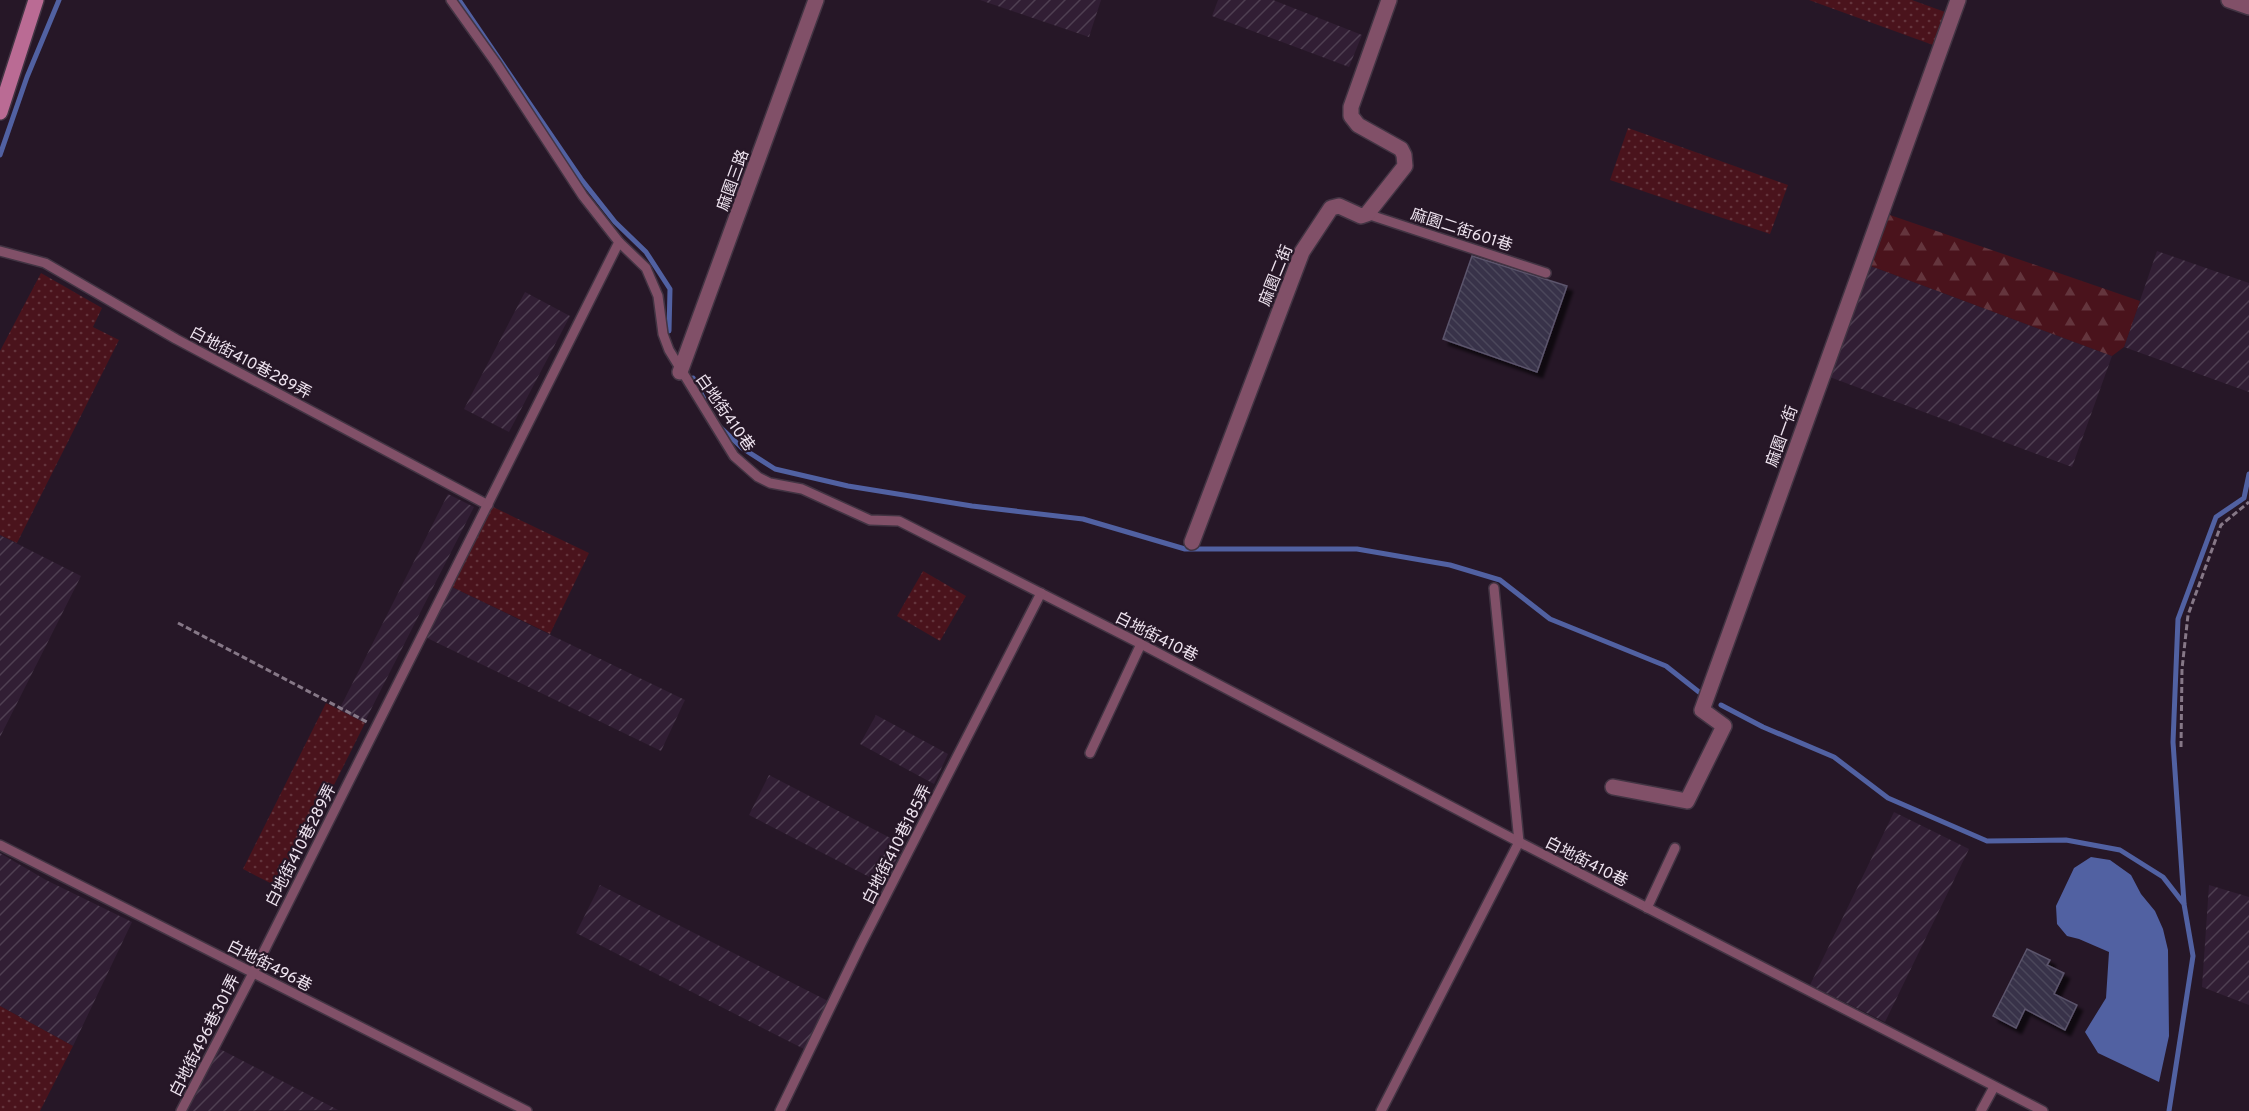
<svg xmlns="http://www.w3.org/2000/svg" width="2249" height="1111" font-family="Overpass,'Noto Sans TC',sans-serif">
  <style>
    .industrial { fill: url(#industrial-furrows) }
    .green { fill: url(#green-dots) }
    .forest { fill: url(#forest-firs) }
    .water { fill: #5161a2 }
    .lines { fill: none; stroke-linecap: round; stroke-linejoin: round }
    .stream { stroke: #5161a2; stroke-width: 5 }
    .building { fill: url(#building-back-hatch); stroke: #5b546c; stroke-width: 1.5; filter: url(#shadow) }
    .lane-casing { stroke: #423443; stroke-width: 12 }
    .street-casing { stroke: #423443; stroke-width: 18 }
    .secondary-casing { stroke: #423443; stroke-width: 18 }
    .path { stroke: #867887; stroke-width: 3; stroke-dasharray: 6 3; stroke-linecap: butt }
    .lane { stroke: #815068; stroke-width: 9 }
    .street { stroke: #815068; stroke-width: 15 }
    .secondary { stroke: #ba6b94; stroke-width: 15 }
    .labels { text-anchor: middle; stroke-width: 4.5; stroke-linejoin: round; paint-order: stroke }
    .street-label { font-size: 16px; fill: #eee3ef; stroke: #261727 }
  </style>
  <defs>
    <pattern id="industrial-furrows" width="10" height="10" patternUnits="userSpaceOnUse" patternTransform="scale(1.5)"><rect width="10" height="10" fill="#311e34"/><path d="M-1 1l2-2M0 10L10 0M9 11l2-2" fill="none" stroke="#4f3f52"/></pattern>
    <pattern id="green-dots" width="8" height="8" patternUnits="userSpaceOnUse" patternTransform="scale(1.5)"><rect width="8" height="8" fill="#4a131c"/><path d="M2 2h.1M6 6h.1" fill="none" stroke="#64353d" stroke-width="1.8" stroke-linecap="round"/></pattern>
    <pattern id="forest-firs" width="22" height="20" patternUnits="userSpaceOnUse" patternTransform="scale(1.5)"><rect width="22" height="20" fill="#4a131c"/><path d="M5 1l3.5 6h-7zM16 11l3.5 6h-7z" fill="#64353d"/></pattern>
    <pattern id="building-back-hatch" width="6" height="6" patternUnits="userSpaceOnUse" patternTransform="scale(1.5)"><rect width="6" height="6" fill="#383248"/><path d="M-1 5l2 2M0 0l6 6M5-1l2 2" fill="none" stroke="#4b465a"/></pattern>
    <filter id="shadow"><feDropShadow dx="5.5" dy="5.5" stdDeviation="1.5" flood-color="#0009"/></filter>
  </defs>
  <rect width="100%" height="100%" fill="#261727"/>
  <g class="industrial">
    <path d="M980 0H1101L1089 37Z"/>
    <path d="M1218 0H1273L1362 35 1349 67 1212 16Z"/>
    <path d="M2157 251 2249 283V392L2124 347Z"/>
    <path d="M1868 265 2112 356 2072 467 1827 376Z"/>
    <path d="M525 292 570 316 509 432 464 409Z"/>
    <path d="M448 494 474 507 364 723 339 710Z"/>
    <path d="M0 535 81 576 0 737Z"/>
    <path d="M450 586 685 700 661 751 425 637Z"/>
    <path d="M876 715 948 754 934 784 860 744Z"/>
    <path d="M769 775 904 845 885 885 749 815Z"/>
    <path d="M1894 812 1969 849 1885 1022 1810 985Z"/>
    <path d="M0 853 46 880 132 922 73 1046 0 1006Z"/>
    <path d="M600 885 828 1001 804 1049 576 933Z"/>
    <path d="M2209 885 2249 897V1005L2202 987Z"/>
    <path d="M216 1047 338 1110 183 1111Z"/>
  </g>
  <g class="green">
    <path d="M1809 0H1912L1945 12 1933 45Z"/>
    <path d="M1628 128 1788 185 1770 234 1610 180Z"/>
    <path d="M41 273 102 308 93 327 119 340 17 543 0 535V351Z"/>
    <path d="M491 506 589 553 550 634 450 586Z"/>
    <path d="M923 571 966 596 940 641 897 616Z"/>
    <path d="M326 703 365 723 282 889 243 869Z"/>
    <path d="M0 1006 73 1046 40 1111H0Z"/>
  </g>
  <path class="forest" d="M1887 214 2140 301 2124 347 2112 356 1868 265Z"/>
  <path class="water" d="M2091 857 2110 860 2131 875 2141 894 2155 911 2163 929 2168 950 2169 1036 2159 1082 2098 1053 2085 1032 2106 998 2109 952 2079 939 2067 936 2057 924 2056 906 2074 868Z"/>
  <g class="lines">
    <g class="stream">
      <path d="M459 0 581 179 615 222 646 252 670 289 669 331"/>
      <path d="M0 155 27 77 59 0"/>
      <path d="M693 378 705 401"/>
      <path d="M718 425 742 448 775 469 848 486 972 506 1083 519 1185 549H1357L1450 565 1500 580 1550 619 1666 666 1704 696"/>
      <path d="M1721 705 1763 727 1834 757 1888 798 1987 841 2066 840 2120 850 2163 877 2184 904 2193 956 2169 1111"/>
      <path d="M2184 903 2173 742 2178 619 2216 517 2244 498 2249 474"/>
    </g>
  </g>
  <g class="building">
    <path d="M1472 256 1567 286 1537 372 1443 339Z"/>
    <path d="M2027 949 2050 960 2047 965 2064 973 2054 994 2077 1005 2065 1030 2025 1009 2016 1028 1993 1016Z"/>
  </g>
  <g class="lines">
    <g class="lane-casing">
      <g id="lane">
        <path d="M451 0 496 63 583 196 619 242 646 268 658 296 663 334 669 350 734 456 758 477 770 483 802 489 870 520 899 521 1141 644 1519 842 2043 1111"/>
        <path d="M1367 214 1546 273"/>
        <path d="M0 251 45 263 176 339 488 505"/>
        <path d="M1090 753 1141 644"/>
        <path d="M0 845 527 1111"/>
        <path d="M1647 908 1675 848"/>
        <path d="M181 1111 253 973 619 242"/>
        <path d="M780 1111 861 944 1041 593"/>
        <path d="M1381 1111 1519 842 1494 588"/>
        <path d="M1981 1111 1994 1087"/>
      </g>
    </g>
    <g class="street-casing">
      <g id="street">
        <path d="M2229 0 2249 7"/>
        <path d="M680 372 816 0"/>
        <path d="M1192 542 1302 252 1331 208 1339 206 1361 216 1367 214 1405 166 1404 155 1401 149 1358 125 1351 116V107L1389 0"/>
        <path d="M1613 787 1687 801 1724 726 1702 710 1958 0"/>
      </g>
    </g>
    <g class="secondary-casing">
      <path id="secondary" d="M0 112 36 0"/>
    </g>
    <g class="path">
      <path d="M178 623 367 722"/>
      <path d="M2181 747 2182 669 2188 615 2221 525 2249 502"/>
    </g>
    <use href="#lane" class="lane"/>
    <use href="#street" class="street"/>
    <use href="#secondary" class="secondary"/>
  </g>
  <g class="labels">
    <g class="street-label">
      <text transform="translate(732 180) rotate(-70)" y="6">麻園三路</text>
      <text transform="translate(1462 229) rotate(18)" y="6">麻園二街601巷</text>
      <text transform="translate(1275 275) rotate(-68)" y="6">麻園二街</text>
      <text transform="translate(251 362) rotate(28)" y="6">白地街410巷289弄</text>
      <text transform="translate(726 412) rotate(55)" y="6">白地街410巷</text>
      <text transform="translate(1781 436) rotate(-70)" y="6">麻園一街</text>
      <text transform="translate(1157 636) rotate(27)" y="6">白地街410巷</text>
      <text transform="translate(896 844) rotate(-63)" y="6">白地街410巷185弄</text>
      <text transform="translate(300 845) rotate(-63)" y="6">白地街410巷289弄</text>
      <text transform="translate(1587 861) rotate(27)" y="6">白地街410巷</text>
      <text transform="translate(270 965) rotate(27)" y="6">白地街496巷</text>
      <text transform="translate(204 1035) rotate(-63)" y="6">白地街496巷301弄</text>
    </g>
  </g>
</svg>
